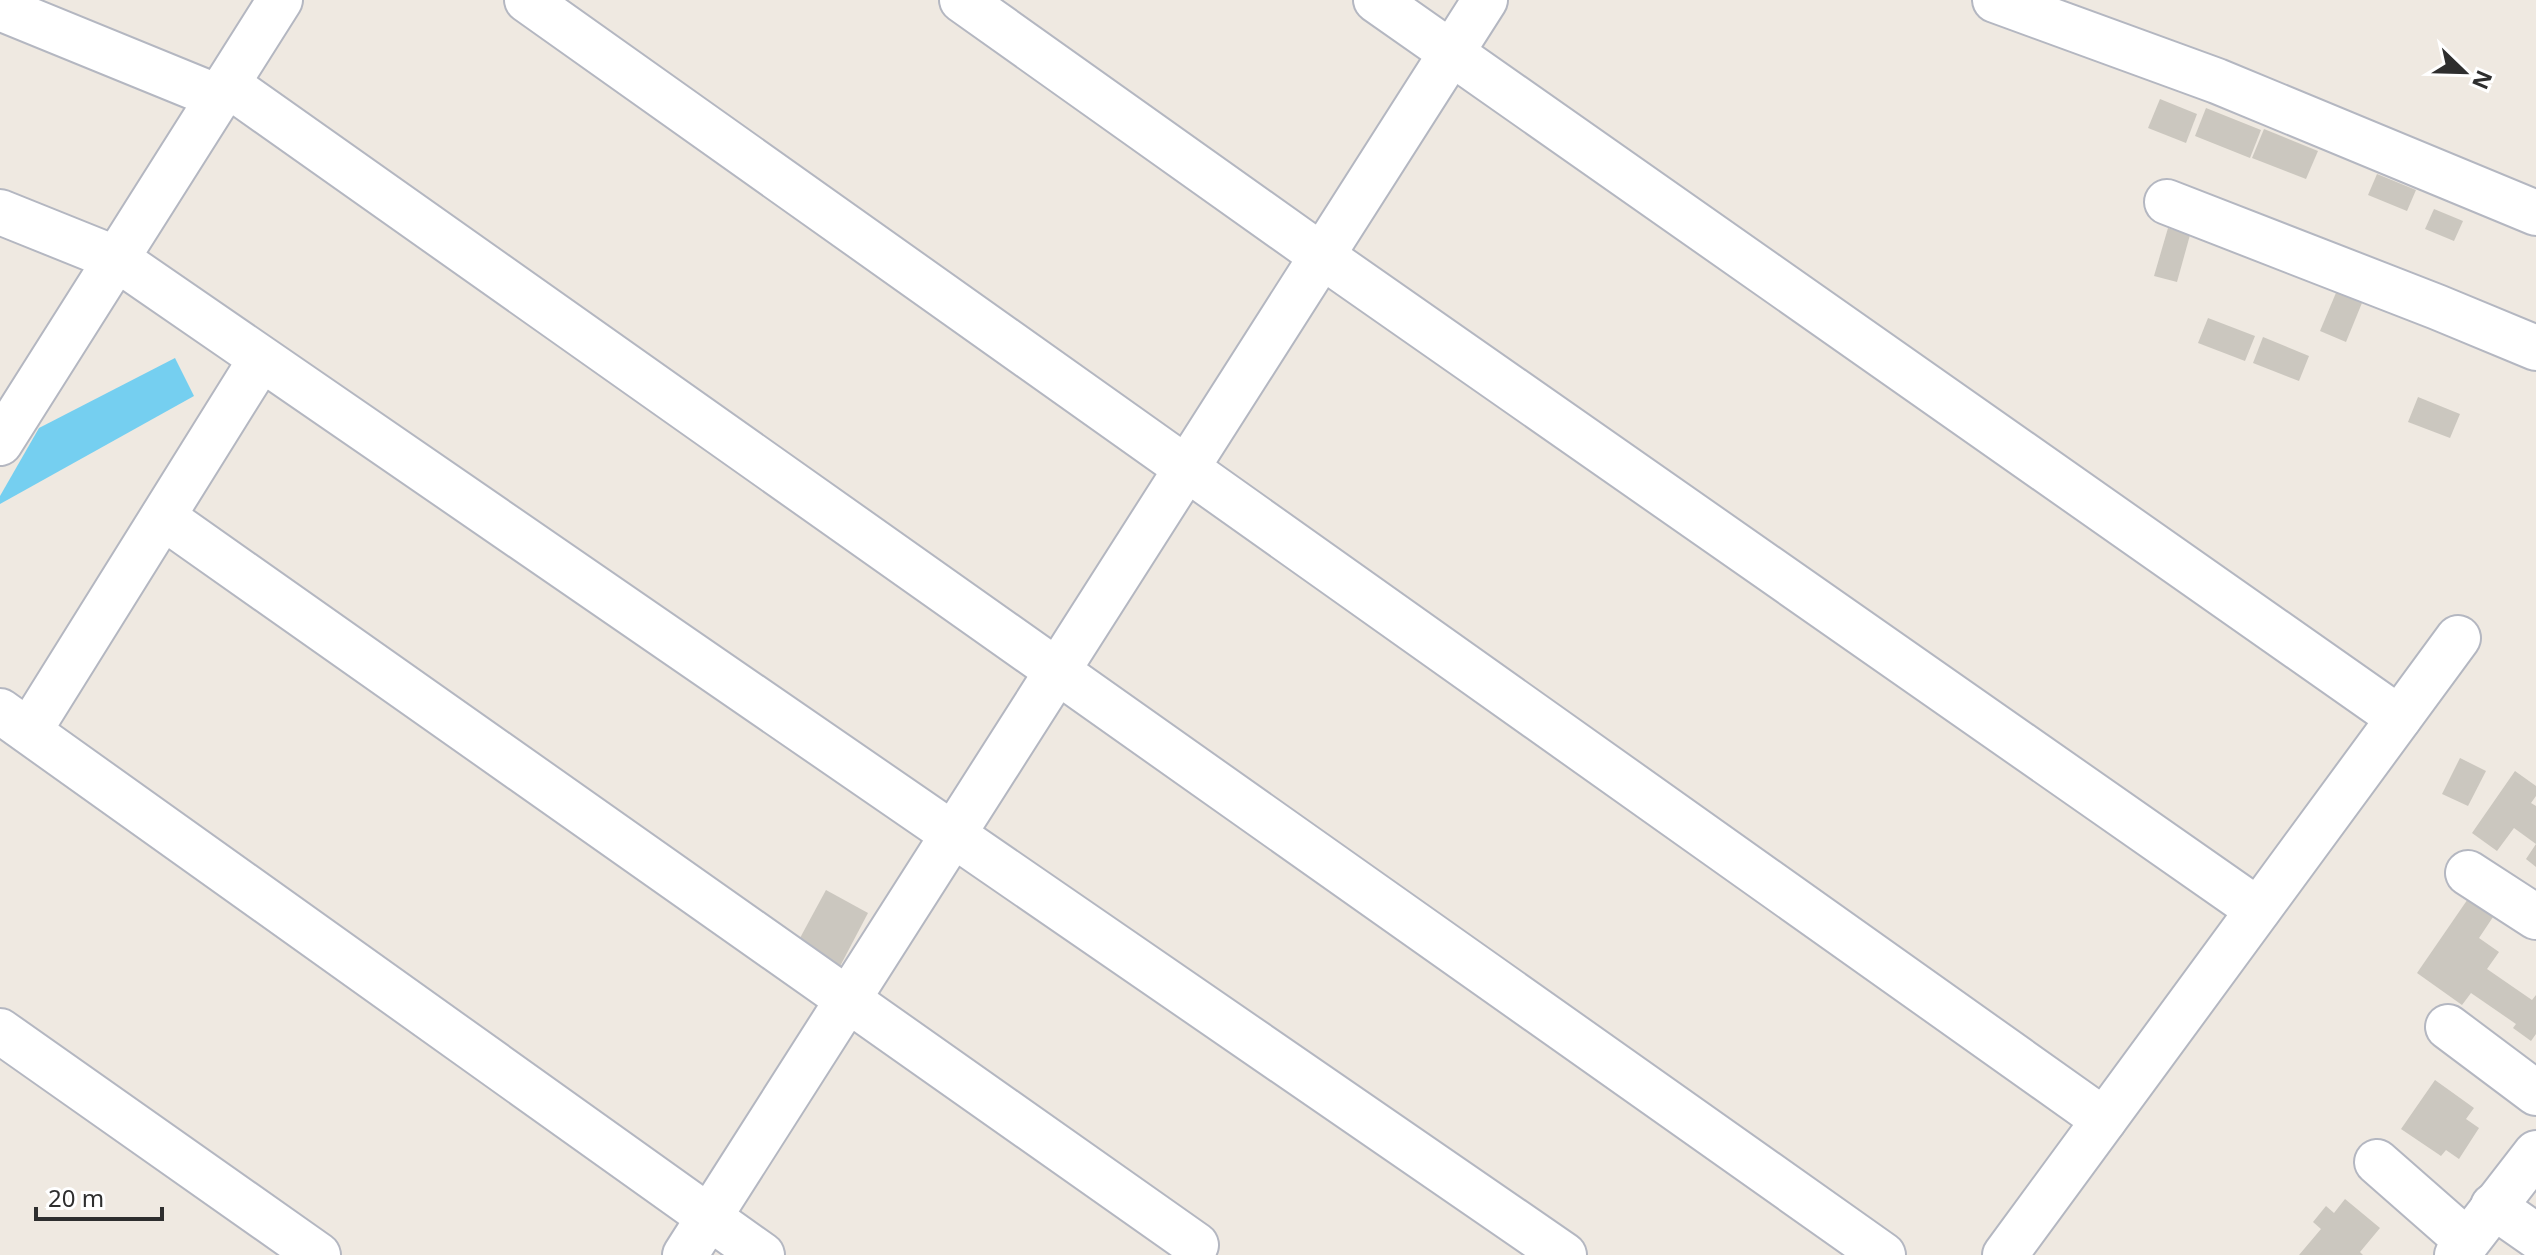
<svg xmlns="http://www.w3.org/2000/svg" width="2536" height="1255" font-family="'Noto Sans',sans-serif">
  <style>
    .water { fill: #75cff0 }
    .building { fill: #cbc7bf }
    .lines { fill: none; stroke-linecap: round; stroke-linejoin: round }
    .minor-casing { stroke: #b4b7c1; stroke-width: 48 }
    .minor { stroke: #fff; stroke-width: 44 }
  </style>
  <rect width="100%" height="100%" fill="#efe9e1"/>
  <path class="water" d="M175 358 194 396 0 504V496L39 428Z"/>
  <g class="building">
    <path d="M2160 99 2197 114 2186 143 2148 128Z"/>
    <path d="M2206 108 2261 130 2250 158 2195 136Z"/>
    <path d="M2264 129 2318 151 2306 179 2252 158Z"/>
    <path d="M2377 174 2416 190 2407 211 2368 195Z"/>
    <path d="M2434 209 2463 221 2454 241 2425 229Z"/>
    <path d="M2168 228 2190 235 2177 282 2154 276Z"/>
    <path d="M2338 288 2364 298 2346 342 2320 331Z"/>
    <path d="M2208 318 2255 336 2245 361 2198 343Z"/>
    <path d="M2263 337 2309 356 2299 381 2253 363Z"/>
    <path d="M2418 397 2460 414 2450 438 2408 422Z"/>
    <path d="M2460 758 2486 771 2468 806 2442 794Z"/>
    <path d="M2515 771 2536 786V796L2531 803 2536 806V867L2526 859 2536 844 2514 828 2497 851 2472 833Z"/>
    <path d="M826 890 868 913 837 972 794 949Z"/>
    <path d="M2472 893 2497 911 2479 938 2499 952 2487 969 2532 1000 2536 995V1034L2531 1041 2513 1028 2516 1024 2471 993 2462 1005 2417 973Z"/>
    <path d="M2435 1080 2474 1108 2466 1119 2479 1128 2459 1159 2446 1150 2441 1156 2401 1129Z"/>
    <path d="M2345 1199 2380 1228 2360 1252 2363 1255H2299L2321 1229 2313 1222 2326 1206 2334 1213Z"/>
  </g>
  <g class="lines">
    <g class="minor-casing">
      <g id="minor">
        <path d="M527 0 2104 1120"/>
        <path d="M962 0 1322 256 2258 910"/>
        <path d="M1376 0 2399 718"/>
        <path d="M1995 0 2217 81 2536 213"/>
        <path d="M0 8 218 97"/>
        <path d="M227 84 1883 1255"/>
        <path d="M2167 202 2437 307 2536 348"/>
        <path d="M0 212 117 259 1564 1255"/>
        <path d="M0 443 280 0"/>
        <path d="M163 517 1196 1245"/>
        <path d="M0 711 762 1255"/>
        <path d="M29 731 261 359"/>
        <path d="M2468 873 2536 917"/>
        <path d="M2448 1027 2536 1093"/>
        <path d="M0 1031 318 1255"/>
        <path d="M2377 1162 2467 1241"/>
        <path d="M2493 1206 2536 1236"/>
        <path d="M685 1255 1485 0"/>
        <path d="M2005 1255 2458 638"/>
        <path d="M2457 1255 2536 1153"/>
      </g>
    </g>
    <use href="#minor" class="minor"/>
  </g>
  <g transform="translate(2464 72) rotate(113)" stroke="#ffffff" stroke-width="6" paint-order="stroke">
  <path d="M0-6L14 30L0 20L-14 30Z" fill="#2e2e2e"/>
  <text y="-12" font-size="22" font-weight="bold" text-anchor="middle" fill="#2e2e2e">N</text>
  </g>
  <path d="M36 1207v12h126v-12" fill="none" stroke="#2e2e2e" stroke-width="4"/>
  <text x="48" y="1207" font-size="24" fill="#2e2e2e" stroke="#ffffff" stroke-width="6" paint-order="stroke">20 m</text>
</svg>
